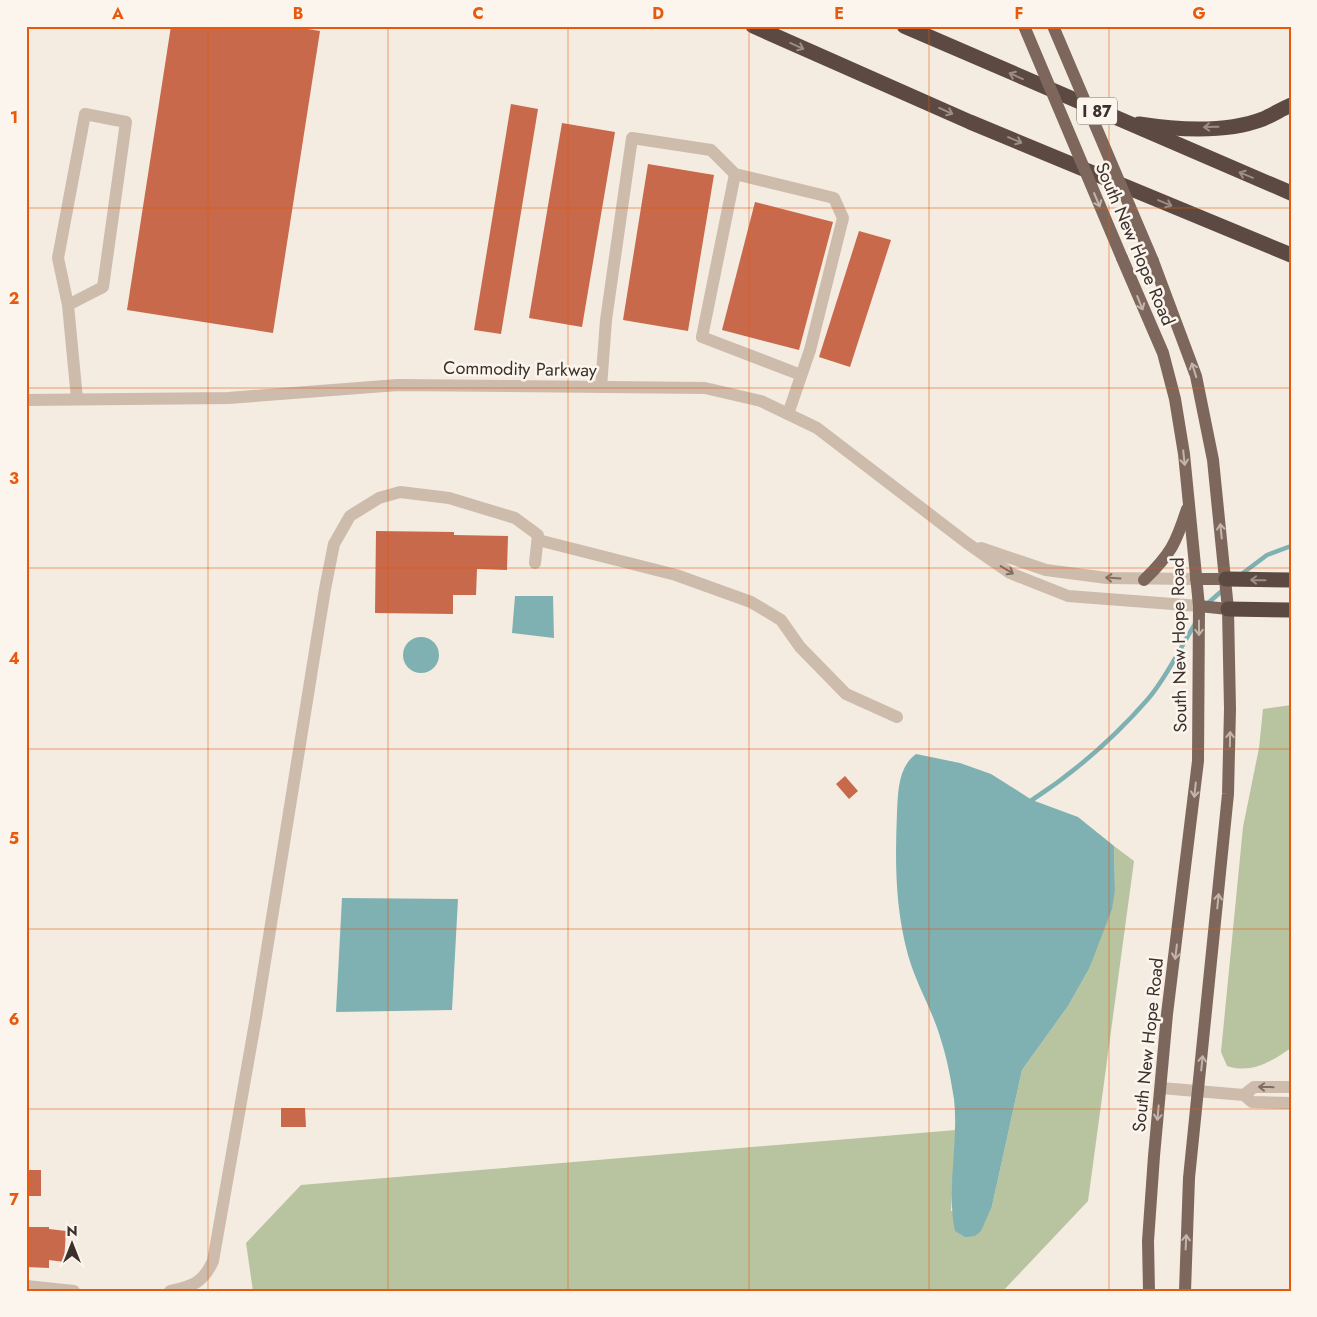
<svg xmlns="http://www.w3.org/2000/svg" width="1317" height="1317" font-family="Jost,sans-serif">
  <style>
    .green { fill: #b8c4a0 }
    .water { fill: #7fb0b2 }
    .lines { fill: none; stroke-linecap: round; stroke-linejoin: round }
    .stream { stroke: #7fb0b2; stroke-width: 4.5 }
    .building { fill: #c8694b }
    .minor { stroke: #cdbbac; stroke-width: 12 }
    .major { stroke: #7d675c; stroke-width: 12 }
    .highway { stroke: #5c4a42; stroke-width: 15 }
    .major-bridge { stroke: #7d675c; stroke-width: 12 }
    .oneway { stroke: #9c8e87 }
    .oneway2 { stroke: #c2b5ac }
    .oneway3 { stroke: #7d6f65 }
    .grid { fill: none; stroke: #e8590c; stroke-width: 1; stroke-opacity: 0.55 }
    .labels { text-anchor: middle; stroke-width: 5; stroke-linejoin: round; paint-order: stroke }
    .shield { fill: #fbf5ee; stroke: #756b66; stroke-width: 1 }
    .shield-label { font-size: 16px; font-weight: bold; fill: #3b302b }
    .street-label { font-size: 18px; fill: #3b302b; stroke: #fbf5ee }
    .neatline { fill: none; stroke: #e8590c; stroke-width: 2 }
    .grid-label { font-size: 16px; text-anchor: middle; font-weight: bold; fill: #e8590c }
  </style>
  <rect width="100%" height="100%" fill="#f4ebe1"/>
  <g class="green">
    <path d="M1291 705V1048C1271 1062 1251 1074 1227 1066L1221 1052 1243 827 1259 748 1263 709Z"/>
    <path d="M1114 846 1134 861 1088 1201 1003 1291H253L246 1243 301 1185 956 1130 951 1211 992 1206 1022 1070 1068 1006 1089 969 1115 890Z"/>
  </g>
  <g class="water">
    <path d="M515 596H553L554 638 512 633Z"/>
    <circle cx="421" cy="655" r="18"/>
    <path d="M916 754 960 763 991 774 1032 800 1078 817 1114 846 1115 890 1112 909 1089 969 1068 1006 1022 1070 992 1206 981 1231 975 1236 965 1237 955 1231C946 1187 959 1143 954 1099 951 1080 947 1058 941 1040 933 1011 916 984 908 955 895 908 895 861 897 813 898 792 898 767 916 754Z"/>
    <path d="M342 898 458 899 452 1010 336 1012Z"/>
  </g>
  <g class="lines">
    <g class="stream">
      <path d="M1239 576 1267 555 1291 546"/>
      <path d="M1207 604 1224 589"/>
      <path d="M1032 800C1075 772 1114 738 1148 699 1167 677 1180 648 1195 624"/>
    </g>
  </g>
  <g class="building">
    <path d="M171 26H289L320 31 273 333 127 310Z"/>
    <path d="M511 104 538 109 501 334 474 330Z"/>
    <path d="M562 123 615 132 582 327 529 318Z"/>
    <path d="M648 164 714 175 688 331 623 320Z"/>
    <path d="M755 202 833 222 799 350 722 330Z"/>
    <path d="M859 231 891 240 850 367 819 357Z"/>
    <path d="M376 531 454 532V535L508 536 507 570 477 569 476 595H453V614L375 613Z"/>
    <path d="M845 776 858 791 849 799 836 784Z"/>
    <path d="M281 1108H305L306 1127H281Z"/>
    <rect x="26" y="1170" width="15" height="26"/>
    <path d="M26 1227H49V1229L66 1231 64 1262 49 1260V1268L26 1267Z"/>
  </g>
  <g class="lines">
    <g class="minor">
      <path d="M735 174 702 337 801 375"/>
      <path d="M68 305 103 287 126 122 85 114 58 258 68 305 77 399"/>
      <path d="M601 387 606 320 632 138 711 150 735 174 834 198 843 218 810 350 788 414"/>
      <path d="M26 400 228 398 398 385 705 388 761 401 817 428 967 543 1010 573 1068 596 1199 606"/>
      <path d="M538 540 676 575 751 602 781 620 800 647 846 694 897 717"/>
      <path d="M981 548 1046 570 1107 578 1196 579"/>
      <path d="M1161 1088 1244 1095 1252 1102 1291 1103"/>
      <path d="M1244 1095 1254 1087H1291"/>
      <path d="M26 1286 74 1291"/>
      <path d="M170 1291C193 1286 203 1283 213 1261L256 1017 325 589 334 544 350 516 379 498 400 492 449 498 515 518 538 535 535 563"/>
    </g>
    <g class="major">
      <path d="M1122 258 1163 353 1175 399 1184 454 1199 606 1198 761 1167 1014 1154 1156 1148 1241 1149 1291"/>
      <path d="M1153 261 1196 376 1213 460 1228 609 1230 709 1228 794 1189 1178 1185 1291"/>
      <path d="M1196 579H1226"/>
      <path d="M1144 580C1171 554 1176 543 1187 509"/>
      <path d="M1199 606 1228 609"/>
    </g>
    <g class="highway">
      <path d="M753 26 970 122 1291 255"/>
      <path d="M904 26 1291 193"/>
      <path d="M1139 124C1178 130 1226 133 1263 119 1272 115 1282 109 1291 105"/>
      <path d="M1226 579 1291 580"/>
      <path d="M1228 609 1291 610"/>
    </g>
    <g class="major-bridge">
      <path d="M1024 26 1122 258"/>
      <path d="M1053 26 1153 261"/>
    </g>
  </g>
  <defs><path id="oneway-shaft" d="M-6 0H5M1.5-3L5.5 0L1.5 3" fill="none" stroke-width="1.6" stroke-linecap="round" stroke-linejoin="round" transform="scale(1.25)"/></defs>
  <g class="oneway">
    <use href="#oneway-shaft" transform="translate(797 46) rotate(24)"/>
    <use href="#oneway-shaft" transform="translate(1016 76) rotate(-156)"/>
    <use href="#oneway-shaft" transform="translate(946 111) rotate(24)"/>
    <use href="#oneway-shaft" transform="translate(1211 127) rotate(179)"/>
    <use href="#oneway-shaft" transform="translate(1015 140) rotate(23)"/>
    <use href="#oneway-shaft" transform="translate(1246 175) rotate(-158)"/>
    <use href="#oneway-shaft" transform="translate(1165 203) rotate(23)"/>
    <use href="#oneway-shaft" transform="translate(1258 580) rotate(-179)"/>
  </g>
  <g class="oneway2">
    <use href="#oneway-shaft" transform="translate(1097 200) rotate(67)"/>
    <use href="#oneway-shaft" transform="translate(1140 303) rotate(68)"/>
    <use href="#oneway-shaft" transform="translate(1194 370) rotate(-108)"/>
    <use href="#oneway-shaft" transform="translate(1184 458) rotate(84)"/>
    <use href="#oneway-shaft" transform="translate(1221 531) rotate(-96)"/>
    <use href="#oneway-shaft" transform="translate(1199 628) rotate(90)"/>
    <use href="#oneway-shaft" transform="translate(1230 739) rotate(-89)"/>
    <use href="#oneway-shaft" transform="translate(1195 790) rotate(96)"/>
    <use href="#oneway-shaft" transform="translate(1218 901) rotate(-84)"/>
    <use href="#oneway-shaft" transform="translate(1176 952) rotate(97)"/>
    <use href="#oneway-shaft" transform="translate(1202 1063) rotate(-84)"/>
    <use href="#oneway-shaft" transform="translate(1158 1113) rotate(95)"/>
    <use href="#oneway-shaft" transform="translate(1186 1242) rotate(-87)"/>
  </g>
  <g class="oneway3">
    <use href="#oneway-shaft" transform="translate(1007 570) rotate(31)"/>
    <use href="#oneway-shaft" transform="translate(1113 578) rotate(-176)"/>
    <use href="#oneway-shaft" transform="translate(1266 1087) rotate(-179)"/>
  </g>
  <path class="grid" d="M208 26V1291M388 26V1291M568 26V1291M749 26V1291M929 26V1291M1109 26V1291M26 208H1291M26 388H1291M26 568H1291M26 749H1291M26 929H1291M26 1109H1291"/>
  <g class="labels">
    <rect class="shield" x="1077" y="97.5" width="40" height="27" rx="4"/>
    <g class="shield-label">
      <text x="1097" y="117">I 87</text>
    </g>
    <g class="street-label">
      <text transform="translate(1135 244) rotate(67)" y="6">South New Hope Road</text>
      <text transform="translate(520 369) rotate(1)" y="6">Commodity Parkway</text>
      <text transform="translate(1179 645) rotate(-91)" y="6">South New Hope Road</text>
      <text transform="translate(1148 1045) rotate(-84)" y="6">South New Hope Road</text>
    </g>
  </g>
  <rect width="1317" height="1317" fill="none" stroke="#fbf5ee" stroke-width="55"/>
  <g transform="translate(72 1244)" stroke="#fbf5ee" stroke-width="4" paint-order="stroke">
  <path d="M0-4L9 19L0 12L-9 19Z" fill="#3b302b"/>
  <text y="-8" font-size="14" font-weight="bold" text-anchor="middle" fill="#3b302b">N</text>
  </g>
  <rect x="28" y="28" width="1262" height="1262" class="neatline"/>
  <g class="grid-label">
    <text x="118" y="19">A</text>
    <text x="298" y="19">B</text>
    <text x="478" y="19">C</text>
    <text x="658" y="19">D</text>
    <text x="839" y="19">E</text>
    <text x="1019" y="19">F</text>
    <text x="1199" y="19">G</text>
    <text x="14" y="123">1</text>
    <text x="14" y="304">2</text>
    <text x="14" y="484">3</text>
    <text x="14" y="664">4</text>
    <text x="14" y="844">5</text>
    <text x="14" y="1025">6</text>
    <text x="14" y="1205">7</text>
  </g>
</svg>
